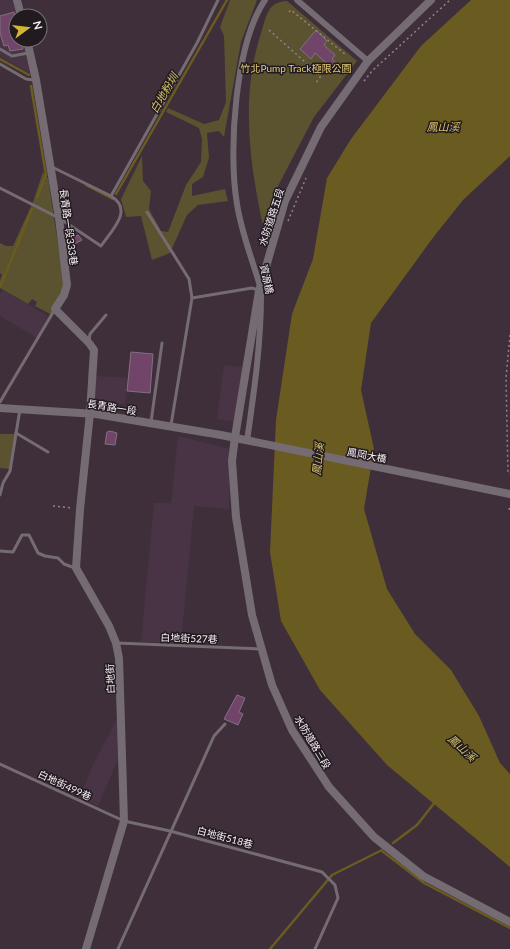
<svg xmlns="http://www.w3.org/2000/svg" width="510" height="949" font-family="Lato,'Noto Sans TC',sans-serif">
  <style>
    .built { fill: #493445 }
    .green { fill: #5b522f }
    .water { fill: #6a5b20 }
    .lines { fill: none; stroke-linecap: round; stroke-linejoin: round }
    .stream { stroke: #6a5b20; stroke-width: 2.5 }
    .building { fill: #714569; stroke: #82717e }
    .path { stroke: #90838e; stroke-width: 1.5; stroke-dasharray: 2 3; stroke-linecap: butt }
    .service { stroke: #746c72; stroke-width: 3 }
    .minor { stroke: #746c72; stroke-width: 6 }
    .tertiary { stroke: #746c72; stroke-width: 8 }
    .labels { text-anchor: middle; stroke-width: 3; stroke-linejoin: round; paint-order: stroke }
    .park-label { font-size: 10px; fill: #e5ce78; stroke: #211a1f }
    .street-label { font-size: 10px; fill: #f9eff7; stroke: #211a1f }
    .water-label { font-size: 11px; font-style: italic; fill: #d9c36d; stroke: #211a1f }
  </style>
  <rect width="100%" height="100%" fill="#3e2f3b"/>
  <g class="built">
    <path d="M0 0H16L20 16H16V40H25L33 75 0 56Z"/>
    <path d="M3 290 48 316 37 338 0 316V294Z"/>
    <path d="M224 365 243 367 235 422 217 419Z"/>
    <path d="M96 376 127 378 125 404 94 402Z"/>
    <path d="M178 436 230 449 229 509 194 506 181 643 141 642 154 503H171Z"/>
    <path d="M118 717 120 755 98 806 80 797 92 767Z"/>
  </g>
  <g class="green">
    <path d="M230 0H257L241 42 224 137 219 131 207 133 209 158 203 177 192 184V196L225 189 228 201 198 205 187 215 170 253 152 260 141 216 126 217 121 199 142 156 143 181 151 191 149 209 161 231 168 232 186 185 201 162 202 139 199 128 166 112 168 108 204 124 219 120 226 102 224 36 220 27Z"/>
    <path d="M287 1 357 61 314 117 277 188 265 235C250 167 239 98 262 30 267 14 268 2 287 1Z"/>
    <path d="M43 172 48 178 65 290 52 315 35 306 37 302 32 299 28 304 0 288V280L2 275 0 273V243L6 246H13L33 202Z"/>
    <path d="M0 434H16L10 469 0 468Z"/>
  </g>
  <path class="water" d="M471 0H510V156L463 200 432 239 371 323 361 390 374 449 364 509 387 589 415 634 451 670 479 716 500 763 510 774V867L387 765 320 690 281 621 270 552 276 420 292 314 313 259 327 178 351 139 421 46Z"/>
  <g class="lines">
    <g class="stream">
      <path d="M0 59 29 75"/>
      <path d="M31 86 46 175 37 197"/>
      <path d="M86 185 113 199"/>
      <path d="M116 194 227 0"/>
      <path d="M0 287 32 209"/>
      <path d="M393 843 417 825 435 802"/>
      <path d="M382 851 424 883 510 928"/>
      <path d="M270 949 332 875 382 850"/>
    </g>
  </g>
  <g class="building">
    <path d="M14 12 16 40H22L23 49 10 51 8 45 4 46 0 33V16Z"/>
    <path d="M316 30 327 41 324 45 335 55 332 59 337 64 333 69 315 53 311 59 300 49Z"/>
    <path d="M78 235 82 240 69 247 67 240Z"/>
    <path d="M131 352 153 354 150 393 127 391Z"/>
    <path d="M110 431 117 433 115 445 105 444 107 432Z"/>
    <path d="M237 695 245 698 239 712 243 714 238 725 224 719Z"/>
  </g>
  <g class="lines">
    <g class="path">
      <path d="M289 12 291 10 346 55"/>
      <path d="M269 30 321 76 315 84"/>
      <path d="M364 81 372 71 450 0"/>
      <path d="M288 221 306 178"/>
      <path d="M510 335 506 378 508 473H510"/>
      <path d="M53 506 72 508"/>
      <path d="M509 508 510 511"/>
    </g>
    <g class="service">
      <path d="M0 49 12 56 28 53"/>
      <path d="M0 64 26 79 34 80"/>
      <path d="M52 167 111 196 197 43 218 0"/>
      <path d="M0 188 59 218 101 246C112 230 134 210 111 196"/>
      <path d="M147 212 189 279 192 298"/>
      <path d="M89 341 90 334 106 315"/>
      <path d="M0 402 55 309"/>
      <path d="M151 422 162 343"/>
      <path d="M171 425 192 298 252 288 258 290"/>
      <path d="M16 433 48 452"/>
      <path d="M0 495 3 483 10 471 20 409"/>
      <path d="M0 551 13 552 22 535H29L38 553 45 556 58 558 64 564 75 568"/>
      <path d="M117 643 261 649"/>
      <path d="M0 764 124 821 170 831 322 872 335 885 338 898 315 949"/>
      <path d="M118 949 214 736 225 724"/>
    </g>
    <g class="minor">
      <path d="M297 0 368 61"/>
      <path d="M260 286C252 259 241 231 237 204 228 152 235 44 265 0"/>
      <path d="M247 441C254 392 261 344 261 295"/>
    </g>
    <g class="tertiary">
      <path d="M17 0 21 16"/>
      <path d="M431 0 368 61 321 127 285 201 259 291 235 437 232 461 236 517 252 615 272 685 292 730 329 787 374 837 423 876 510 922"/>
      <path d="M27 40 36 80 59 218 67 285 64 295 55 309 89 343 94 350 90 413 80 509 76 568 109 626 116 643 119 658 124 821 86 949"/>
      <path d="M0 408 96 414 221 435 510 494"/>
    </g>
  </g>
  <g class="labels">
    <g class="park-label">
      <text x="296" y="72">竹北Pump Track極限公園</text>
    </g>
    <g class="street-label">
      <text transform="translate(271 217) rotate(-72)" y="4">水防道路五段</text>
      <text transform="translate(69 227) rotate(82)" y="4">長青路一段333巷</text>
      <text transform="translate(267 279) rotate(78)" y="4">資源橋</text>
      <text transform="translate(112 407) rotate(9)" y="4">長青路一段</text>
      <text transform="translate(367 455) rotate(11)" y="4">鳳岡大橋</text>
      <text transform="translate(189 638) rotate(2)" y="4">白地街527巷</text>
      <text transform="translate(110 679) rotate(-92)" y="4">白地街</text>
      <text transform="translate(313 742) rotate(59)" y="4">水防道路三段</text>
      <text transform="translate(65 785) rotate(25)" y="4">白地街499巷</text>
      <text transform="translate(225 837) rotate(15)" y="4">白地街518巷</text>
    </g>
    <g class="water-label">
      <text transform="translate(164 93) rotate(-60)" y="4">白地粉圳</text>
      <text x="443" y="131">鳳山溪</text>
      <text transform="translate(318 459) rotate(-84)" y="4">鳳山溪</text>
      <text transform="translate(462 748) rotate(42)" y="4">鳳山溪</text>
    </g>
  </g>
  <g transform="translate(28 28) rotate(75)"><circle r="19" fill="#211a1f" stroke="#776f75"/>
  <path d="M0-3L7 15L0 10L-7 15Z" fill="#d4b635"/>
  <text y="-6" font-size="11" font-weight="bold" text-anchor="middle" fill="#f9eff7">N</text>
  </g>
</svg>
